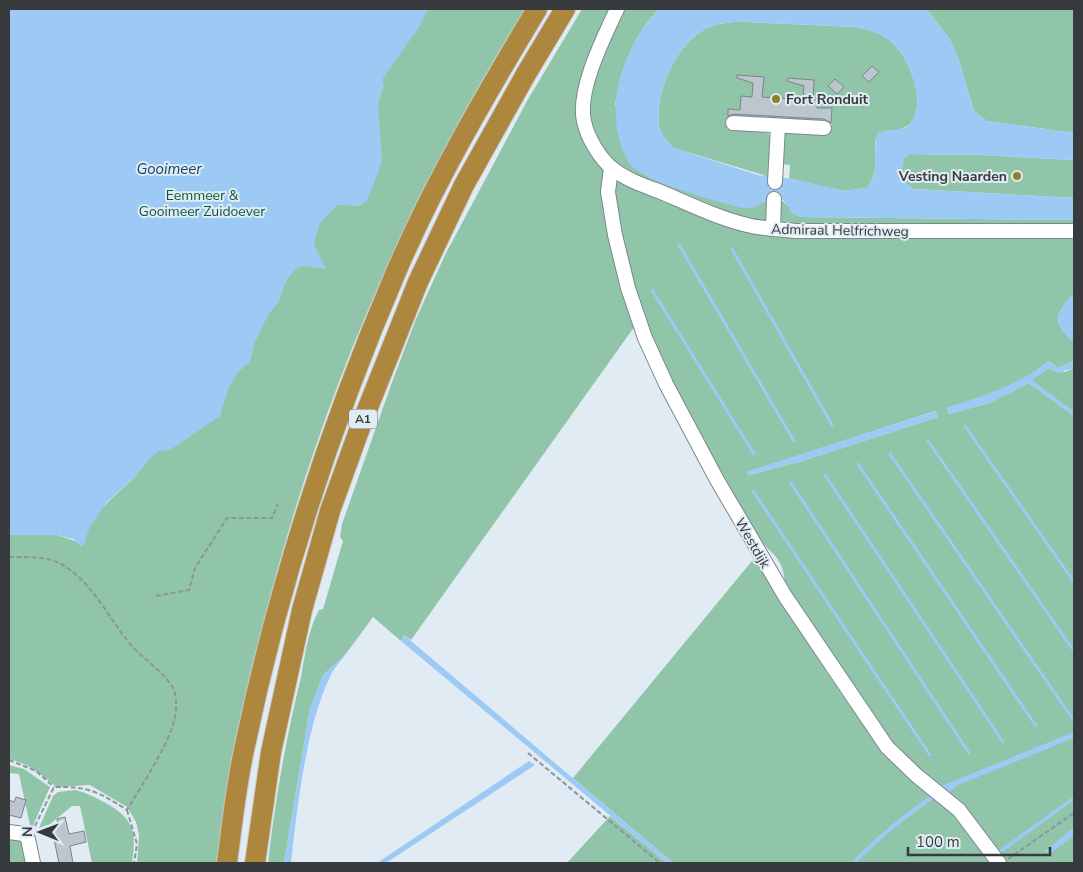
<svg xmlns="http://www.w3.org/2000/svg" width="1083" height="872" font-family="'Nunito Sans',sans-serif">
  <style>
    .green { fill: #91c5aa; fill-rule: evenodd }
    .water { fill: #9ccaf5; fill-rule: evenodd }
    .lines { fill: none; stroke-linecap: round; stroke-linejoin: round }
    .stream { stroke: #9ccaf5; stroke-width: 3 }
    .building { fill: #bdc6ce; stroke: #7b848b }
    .minor-casing { stroke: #7d868d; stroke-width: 16 }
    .highway-casing { stroke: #c7c8c9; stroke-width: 22 }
    .path { stroke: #8d949a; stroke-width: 2; stroke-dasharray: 5 2.5; stroke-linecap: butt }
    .minor { stroke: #fff; stroke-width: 14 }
    .highway { stroke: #ad873e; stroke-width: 20 }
    .poi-dot { fill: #8e8128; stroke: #e1ebf4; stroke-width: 2 }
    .labels { text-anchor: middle; stroke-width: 4; stroke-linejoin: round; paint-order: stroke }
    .shield { fill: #e1ebf4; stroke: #6a7075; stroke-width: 1 }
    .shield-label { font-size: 12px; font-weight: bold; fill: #373b3e }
    .poi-label { font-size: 14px; font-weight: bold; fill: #373b3e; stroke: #e1ebf4; text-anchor: start }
    .park-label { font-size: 14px; fill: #08593b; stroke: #e1ebf4 }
    .street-label { font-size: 14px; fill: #373b3e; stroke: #e1ebf4 }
    .water-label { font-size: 15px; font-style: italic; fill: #12456d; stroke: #e1ebf4 }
  </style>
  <rect width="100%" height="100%" fill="#e1ebf4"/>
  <g class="green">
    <path d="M9 9H525C406 199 319 402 264 620 244 700 227 781 217 863H137L139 835 136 822 127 807 90 785 56 787C41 773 28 764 9 759V535H57L84 544C88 517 113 497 132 480Z"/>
    <path d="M582 9H614L580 112 608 167 637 323 411 640 404 635 401 641 373 617 345 655 323 675 310 709 284 863H268C275 801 286 738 301 677 305 655 308 630 319 610L323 609 343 541 340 537 342 524 391 385 416 319 445 255 527 101Z"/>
    <path d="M620 9H659C631 38 623 67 615 105L753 207 770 199 771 219 762 225 627 176 599 146 589 128 587 99Z"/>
    <path d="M926 9H1074V133L987 121 974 111 958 57 949 38Z"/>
    <path d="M747 22 857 27C868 30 880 33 889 40 909 55 928 102 910 124 908 127 881 137 875 141 875 158 878 175 867 188L844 191 789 179 790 165 780 164 784 133 828 128 833 124 726 118 768 133 772 140 773 178 674 148C667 141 661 135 659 126 655 92 675 46 705 29 719 22 732 22 747 22Z"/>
    <path d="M909 154 980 155 1074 160V198L914 189 904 182 902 169 904 158Z"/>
    <path d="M615 178H619L695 209 763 231 1074 234V293C1055 314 1051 323 1074 342V361L1058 368 1049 361 1028 377 1004 390 947 408 949 414 989 403 1029 383 1074 416V863H673L573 778 756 556C803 633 860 741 933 793L941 786 913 766 877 726 785 591C785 567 781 560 763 544L758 546C718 478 676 408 646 335 632 301 623 262 616 226 613 212 605 189 615 178ZM935 411 938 417 799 462 749 475 747 472Z"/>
    <path d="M777 199C789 202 790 214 802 217L1074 220V229L785 225 780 220Z"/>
    <path d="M1049 368 1065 372 1074 368V412L1031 380Z"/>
    <path d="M9 765 24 769 50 787 31 830 19 774 9 773Z"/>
    <path d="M75 790C85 792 94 797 104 802 133 818 137 830 132 863H92L80 806H72L50 824 39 828 53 796 58 792Z"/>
    <path d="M610 816 667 863H567Z"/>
    <path d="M9 836 24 842 29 863H9Z"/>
  </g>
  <g class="water">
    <path d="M9 9H428L419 27 382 80 384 85 378 104 382 161 367 201 359 206 337 205 320 223 314 244 326 269 304 266 297 268 287 279 279 301 268 315 255 342 250 362 238 372 228 389 220 416 170 450 159 451 150 458 137 475 107 502 89 528 84 544 81 547 73 539 57 535H9Z"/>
    <path d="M659 9H926L949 38 958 57 974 111 987 121 1074 133V160L980 155 909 154 904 158 902 169 904 182 914 189 1074 198V220L801 217 792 213 783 200C766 196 759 210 744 208 721 203 645 182 631 165 626 160 624 152 621 145 605 98 626 44 659 9ZM747 22 857 27C868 30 880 33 889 40 909 55 928 102 910 124 902 133 886 127 877 134 872 153 881 172 867 188L844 191 794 179 758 175 674 148C668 142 661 135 659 126 655 92 675 46 705 29 719 22 732 22 747 22Z"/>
    <path d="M1074 293V342C1051 323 1055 314 1074 293Z"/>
    <path d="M1049 361 1058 368 1074 361V368L1057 373 1049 368 1032 380 1074 412V416L1029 383 989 403 949 414 947 408C987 394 1015 387 1049 361Z"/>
    <path d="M936 411 938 417 799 462 748 475 746 472Z"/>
    <path d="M404 635 673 863H667L401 641Z"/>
    <path d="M345 655C340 662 333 669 330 677 306 726 297 809 291 863H284L310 709 323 675Z"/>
    <path d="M1074 732V738L958 785 948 793 941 786Z"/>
    <path d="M529 761 535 765 386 863H377Z"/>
    <path d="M934 793 937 796 890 831 856 863H851C876 836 904 814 934 793Z"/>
    <path d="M1074 796V800L997 856 995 853Z"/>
    <path d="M1074 827V836L1049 854 1045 851Z"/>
  </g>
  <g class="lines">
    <g class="stream">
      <path d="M679 245 794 441"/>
      <path d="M732 249 832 425"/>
      <path d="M652 290 754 454"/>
      <path d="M965 426 1074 582"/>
      <path d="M928 441 1074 651"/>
      <path d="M890 454 1072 718"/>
      <path d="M858 464 1036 726"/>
      <path d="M825 475 1003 742"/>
      <path d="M791 483 969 753"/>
      <path d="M753 491 930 755"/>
    </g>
  </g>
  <g class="building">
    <path d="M872 66 879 72 869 82 862 76Z"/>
    <path d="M737 75 764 77 762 97 803 100 804 86 787 81 788 78 814 80 813 102 817 98V108H832L831 123 824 119 733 114 728 116V109L740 110 741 96 752 97 753 83 737 78Z"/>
    <path d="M835 79 844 87 837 94 828 86Z"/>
    <path d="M16 797 26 800 21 818 9 815V800L14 802Z"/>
    <path d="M65 817 69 834 84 831 86 842 70 846 73 863H59L51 825 58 824 57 819Z"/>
  </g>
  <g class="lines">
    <g class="minor-casing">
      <g id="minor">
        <path d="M617 9C604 37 577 90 584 121 587 137 600 159 613 169 627 180 645 186 661 192 689 204 718 218 747 225 763 229 780 229 796 231H1074"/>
        <path d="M733 123 824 128"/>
        <path d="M611 168 608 192 615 235 628 288 645 338 666 384 717 480 785 596 887 747 916 775 959 810 999 863"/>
        <path d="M775 182 778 126"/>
        <path d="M773 229 774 199"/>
        <path d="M9 832 24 834 28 839 33 863"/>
      </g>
    </g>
    <g class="highway-casing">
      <g id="highway">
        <path d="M227 863C232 825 236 787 244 750 278 586 330 426 396 272 435 181 486 94 537 9"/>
        <path d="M255 863 271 752 302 610 330 511 361 425 418 282 464 185 526 74 565 9"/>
      </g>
    </g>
    <g class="path">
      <path d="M9 557C26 557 46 556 61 564 92 581 109 619 131 645 145 661 160 668 173 688 176 693 176 701 176 707 177 734 141 786 127 810 99 792 88 786 54 787L34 828"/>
      <path d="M156 596 189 590 195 568 227 518H272L278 504"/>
      <path d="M528 753 660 863"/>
      <path d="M9 760 36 771 54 787"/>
      <path d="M127 810 137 844 134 863"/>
      <path d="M1008 859 1074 813"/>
      <path d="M1073 863H1074"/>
    </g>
    <use href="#minor" class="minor"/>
    <use href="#highway" class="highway"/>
  </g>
  <g class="poi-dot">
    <circle cx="776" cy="99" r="5"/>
    <circle cx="1017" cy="176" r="5"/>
  </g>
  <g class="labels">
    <rect class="shield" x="349" y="409.5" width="28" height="19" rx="4"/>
    <g class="shield-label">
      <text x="363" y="423">A1</text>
    </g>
    <g class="poi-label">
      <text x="786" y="104">Fort Ronduit</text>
      <text x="1007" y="181" text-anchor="end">Vesting Naarden</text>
    </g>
    <g class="park-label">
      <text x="202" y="200">Eemmeer &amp;<tspan x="202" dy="16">Gooimeer Zuidoever</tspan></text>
    </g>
    <g class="street-label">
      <text transform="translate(840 230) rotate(1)" y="5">Admiraal Helfrichweg</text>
      <text transform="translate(753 543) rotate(60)" y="5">Westdijk</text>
    </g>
    <g class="water-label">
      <text x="169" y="174">Gooimeer</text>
    </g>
  </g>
  <rect width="1083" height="872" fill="none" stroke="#373b3e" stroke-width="20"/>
  <g transform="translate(40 832) rotate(271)" stroke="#e1ebf4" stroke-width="4" paint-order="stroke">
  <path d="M0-4L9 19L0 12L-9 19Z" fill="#373b3e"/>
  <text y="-8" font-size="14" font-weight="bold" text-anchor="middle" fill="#373b3e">N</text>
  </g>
  <path d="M908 847v8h142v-8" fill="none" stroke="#373b3e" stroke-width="2.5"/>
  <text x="916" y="847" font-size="15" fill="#373b3e" stroke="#e1ebf4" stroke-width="4" paint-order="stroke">100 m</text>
</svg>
